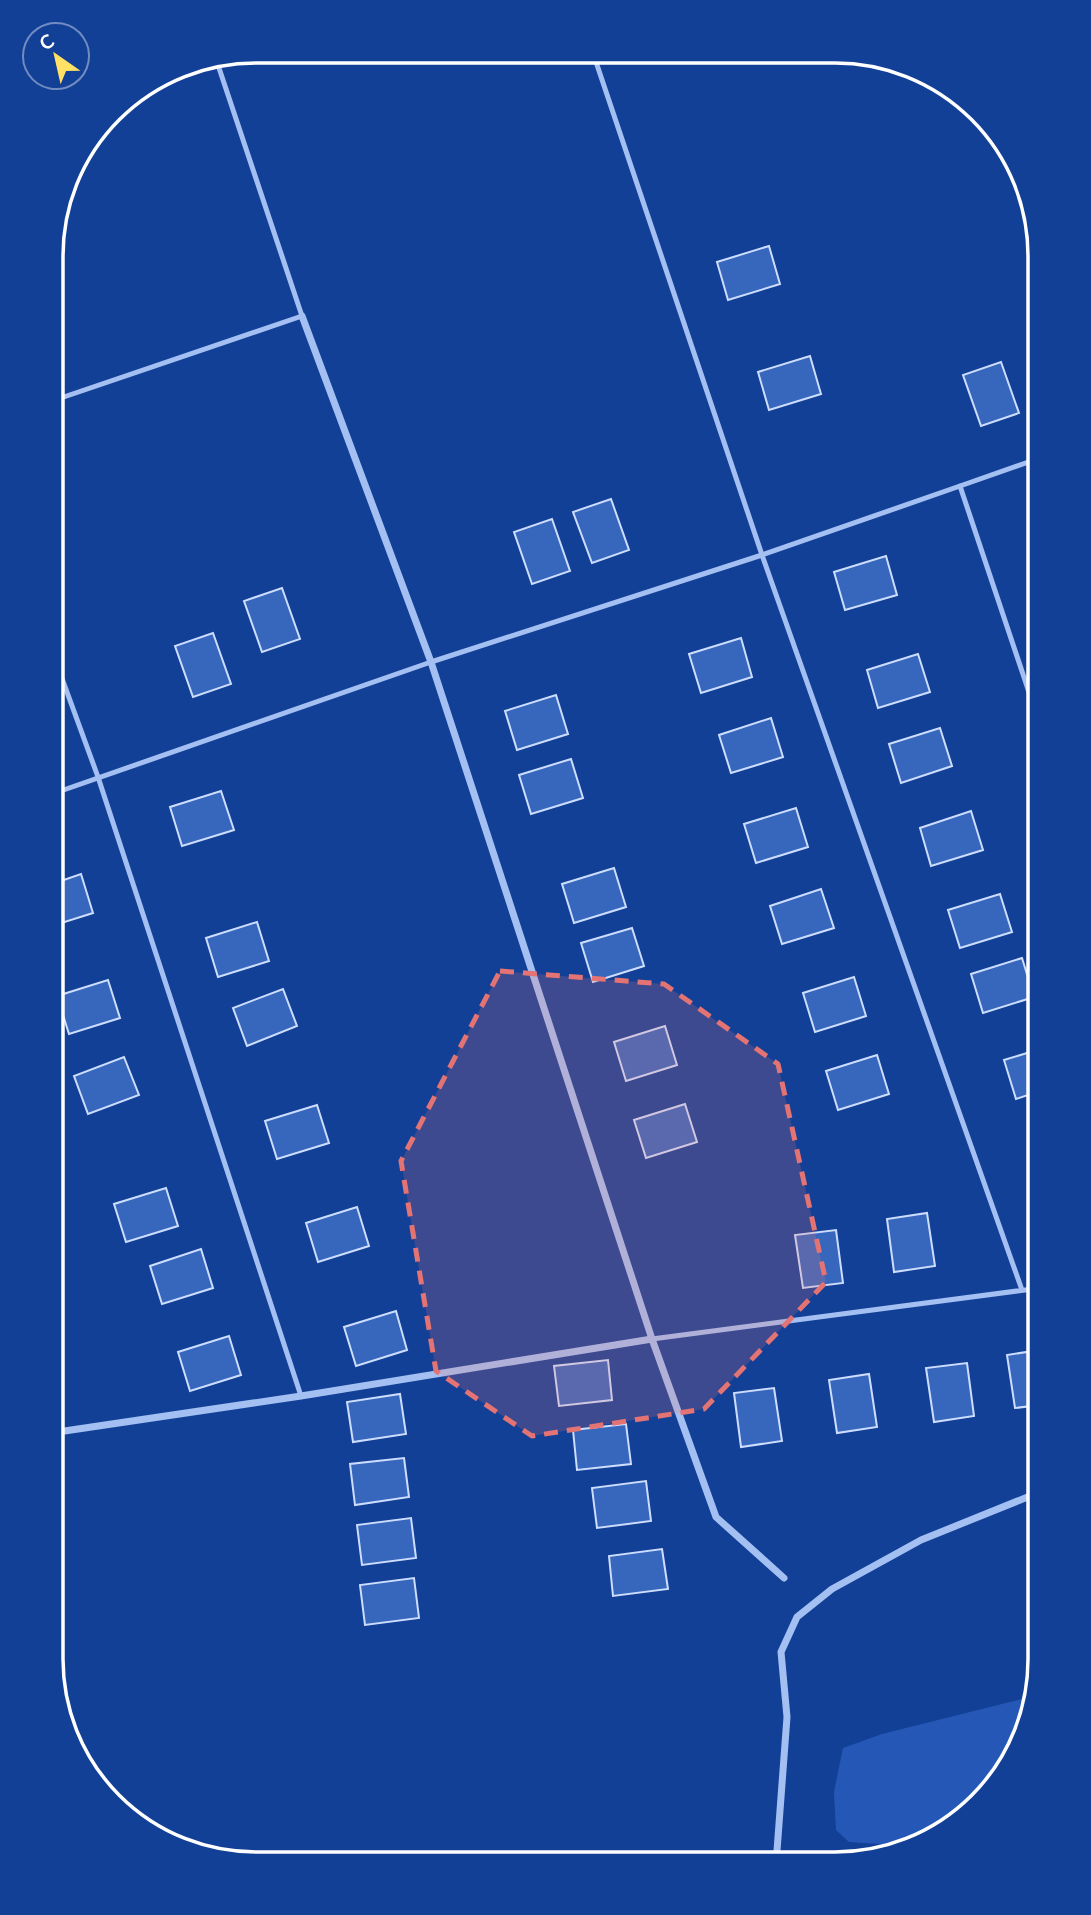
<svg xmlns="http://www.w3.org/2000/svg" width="1091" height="1915" font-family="Lato,sans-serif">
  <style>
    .green { fill: #2558b6 }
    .building { fill: #3766bd; stroke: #ccddfd; stroke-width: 2 }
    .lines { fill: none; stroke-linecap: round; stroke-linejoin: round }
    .service { stroke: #a4c0f3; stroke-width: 5 }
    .minor { stroke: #a4c0f3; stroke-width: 7 }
    .marked { fill: #e47373; fill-opacity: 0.2; stroke: #e47373; stroke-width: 5; stroke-dasharray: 14 9; stroke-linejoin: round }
    .rim { fill: none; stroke: #fff; stroke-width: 3.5 }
  </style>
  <rect width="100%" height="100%" fill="#134097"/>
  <path class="green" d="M1034 1696 1025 1737 998 1784 912 1846 849 1842 836 1830 834 1792 843 1748 882 1734Z"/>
  <g class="building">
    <path d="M769 246 780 284 728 300 717 262Z"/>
    <path d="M810 356 821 394 769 410 758 372Z"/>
    <path d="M1001 362 1019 413 981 426 963 375Z"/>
    <path d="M611 499 629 550 592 563 573 512Z"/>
    <path d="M552 519 570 571 532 584 514 532Z"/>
    <path d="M886 556 897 595 845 610 834 572Z"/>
    <path d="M282 588 300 639 262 652 244 601Z"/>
    <path d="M213 633 231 684 193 697 175 646Z"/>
    <path d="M741 638 752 677 701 693 689 654Z"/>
    <path d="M918 654 930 692 878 708 867 670Z"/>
    <path d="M556 695 568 734 517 750 505 711Z"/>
    <path d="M771 718 783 757 731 773 719 735Z"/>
    <path d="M940 728 952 766 901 783 889 744Z"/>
    <path d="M571 759 583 798 531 814 519 775Z"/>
    <path d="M221 791 234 830 182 846 170 807Z"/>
    <path d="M796 808 808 847 756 863 744 824Z"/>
    <path d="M971 811 983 850 931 866 920 828Z"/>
    <path d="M614 868 626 907 574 923 562 884Z"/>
    <path d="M81 874 93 913 52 926V884Z"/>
    <path d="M821 889 834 928 782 944 770 906Z"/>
    <path d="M1000 894 1012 932 960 948 948 910Z"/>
    <path d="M257 922 269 961 218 977 206 938Z"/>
    <path d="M632 928 644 966 593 982 581 943Z"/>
    <path d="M1022 958 1034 997 983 1013 971 974Z"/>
    <path d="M854 977 866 1016 815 1032 803 993Z"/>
    <path d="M108 980 120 1018 69 1034 57 996Z"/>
    <path d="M283 989 297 1026 247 1046 233 1008Z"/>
    <path d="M665 1026 677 1065 626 1081 614 1042Z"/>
    <path d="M1040 1049V1091L1016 1099 1004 1060Z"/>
    <path d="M877 1055 889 1094 838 1110 826 1071Z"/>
    <path d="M124 1057 139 1095 88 1114 74 1076Z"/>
    <path d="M685 1104 697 1142 646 1158 634 1120Z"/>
    <path d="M317 1105 329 1143 277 1159 265 1121Z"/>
    <path d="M166 1188 178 1226 126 1242 114 1204Z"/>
    <path d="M357 1207 369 1246 318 1262 306 1223Z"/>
    <path d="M927 1213 935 1266 894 1272 887 1219Z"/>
    <path d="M836 1230 843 1283 803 1288 795 1235Z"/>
    <path d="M201 1249 213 1288 162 1304 150 1266Z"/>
    <path d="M396 1311 407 1350 356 1366 344 1327Z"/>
    <path d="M229 1336 241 1375 190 1391 178 1352Z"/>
    <path d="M1040 1350V1405L1015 1408 1007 1355Z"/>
    <path d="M608 1360 612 1400 559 1406 554 1366Z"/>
    <path d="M967 1363 974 1416 934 1422 926 1368Z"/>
    <path d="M869 1374 877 1427 837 1433 829 1380Z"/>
    <path d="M774 1388 782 1441 741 1447 734 1393Z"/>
    <path d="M400 1394 406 1434 353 1442 347 1402Z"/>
    <path d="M626 1424 631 1464 577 1470 573 1430Z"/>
    <path d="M404 1458 409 1497 355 1505 350 1464Z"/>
    <path d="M646 1481 651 1521 597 1528 592 1488Z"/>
    <path d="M411 1518 416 1558 362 1565 357 1525Z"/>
    <path d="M662 1549 668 1589 613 1596 609 1556Z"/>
    <path d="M414 1578 419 1618 365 1625 360 1585Z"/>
  </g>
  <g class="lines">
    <g class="service">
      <path d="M593 53 762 555 1022 1290"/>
      <path d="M52 401 302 316 216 59"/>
      <path d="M960 486 1040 458"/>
      <path d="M52 651 98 777 301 1396"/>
      <path d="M52 794 431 662 762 555 960 486 1040 725"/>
      <path d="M652 1339 1040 1288"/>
    </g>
    <g class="minor">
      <path d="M302 316 431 662 652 1339 716 1517 784 1578"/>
      <path d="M51 1433 301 1396 652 1339"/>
      <path d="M776 1864 787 1717 781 1652 797 1617 832 1589 921 1540 1040 1492"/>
    </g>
  </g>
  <path class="marked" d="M500 971 664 984 778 1064 826 1282 704 1409 532 1436 436 1371 401 1161Z"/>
  <path d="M0 0H1091V1915H0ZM256 63H835A193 193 0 0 1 1028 256V1659A193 193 0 0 1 835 1852H256A193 193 0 0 1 63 1659V256A193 193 0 0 1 256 63Z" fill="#134097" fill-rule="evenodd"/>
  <path class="rim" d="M256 63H835A193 193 0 0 1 1028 256V1659A193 193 0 0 1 835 1852H256A193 193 0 0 1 63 1659V256A193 193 0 0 1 256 63Z"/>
  <g transform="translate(56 56) rotate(326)"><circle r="33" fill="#134097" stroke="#718cc1" stroke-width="2"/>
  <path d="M0-5L12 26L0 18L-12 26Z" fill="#ffe166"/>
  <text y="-10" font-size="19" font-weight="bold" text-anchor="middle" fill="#ffffff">С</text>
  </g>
</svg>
